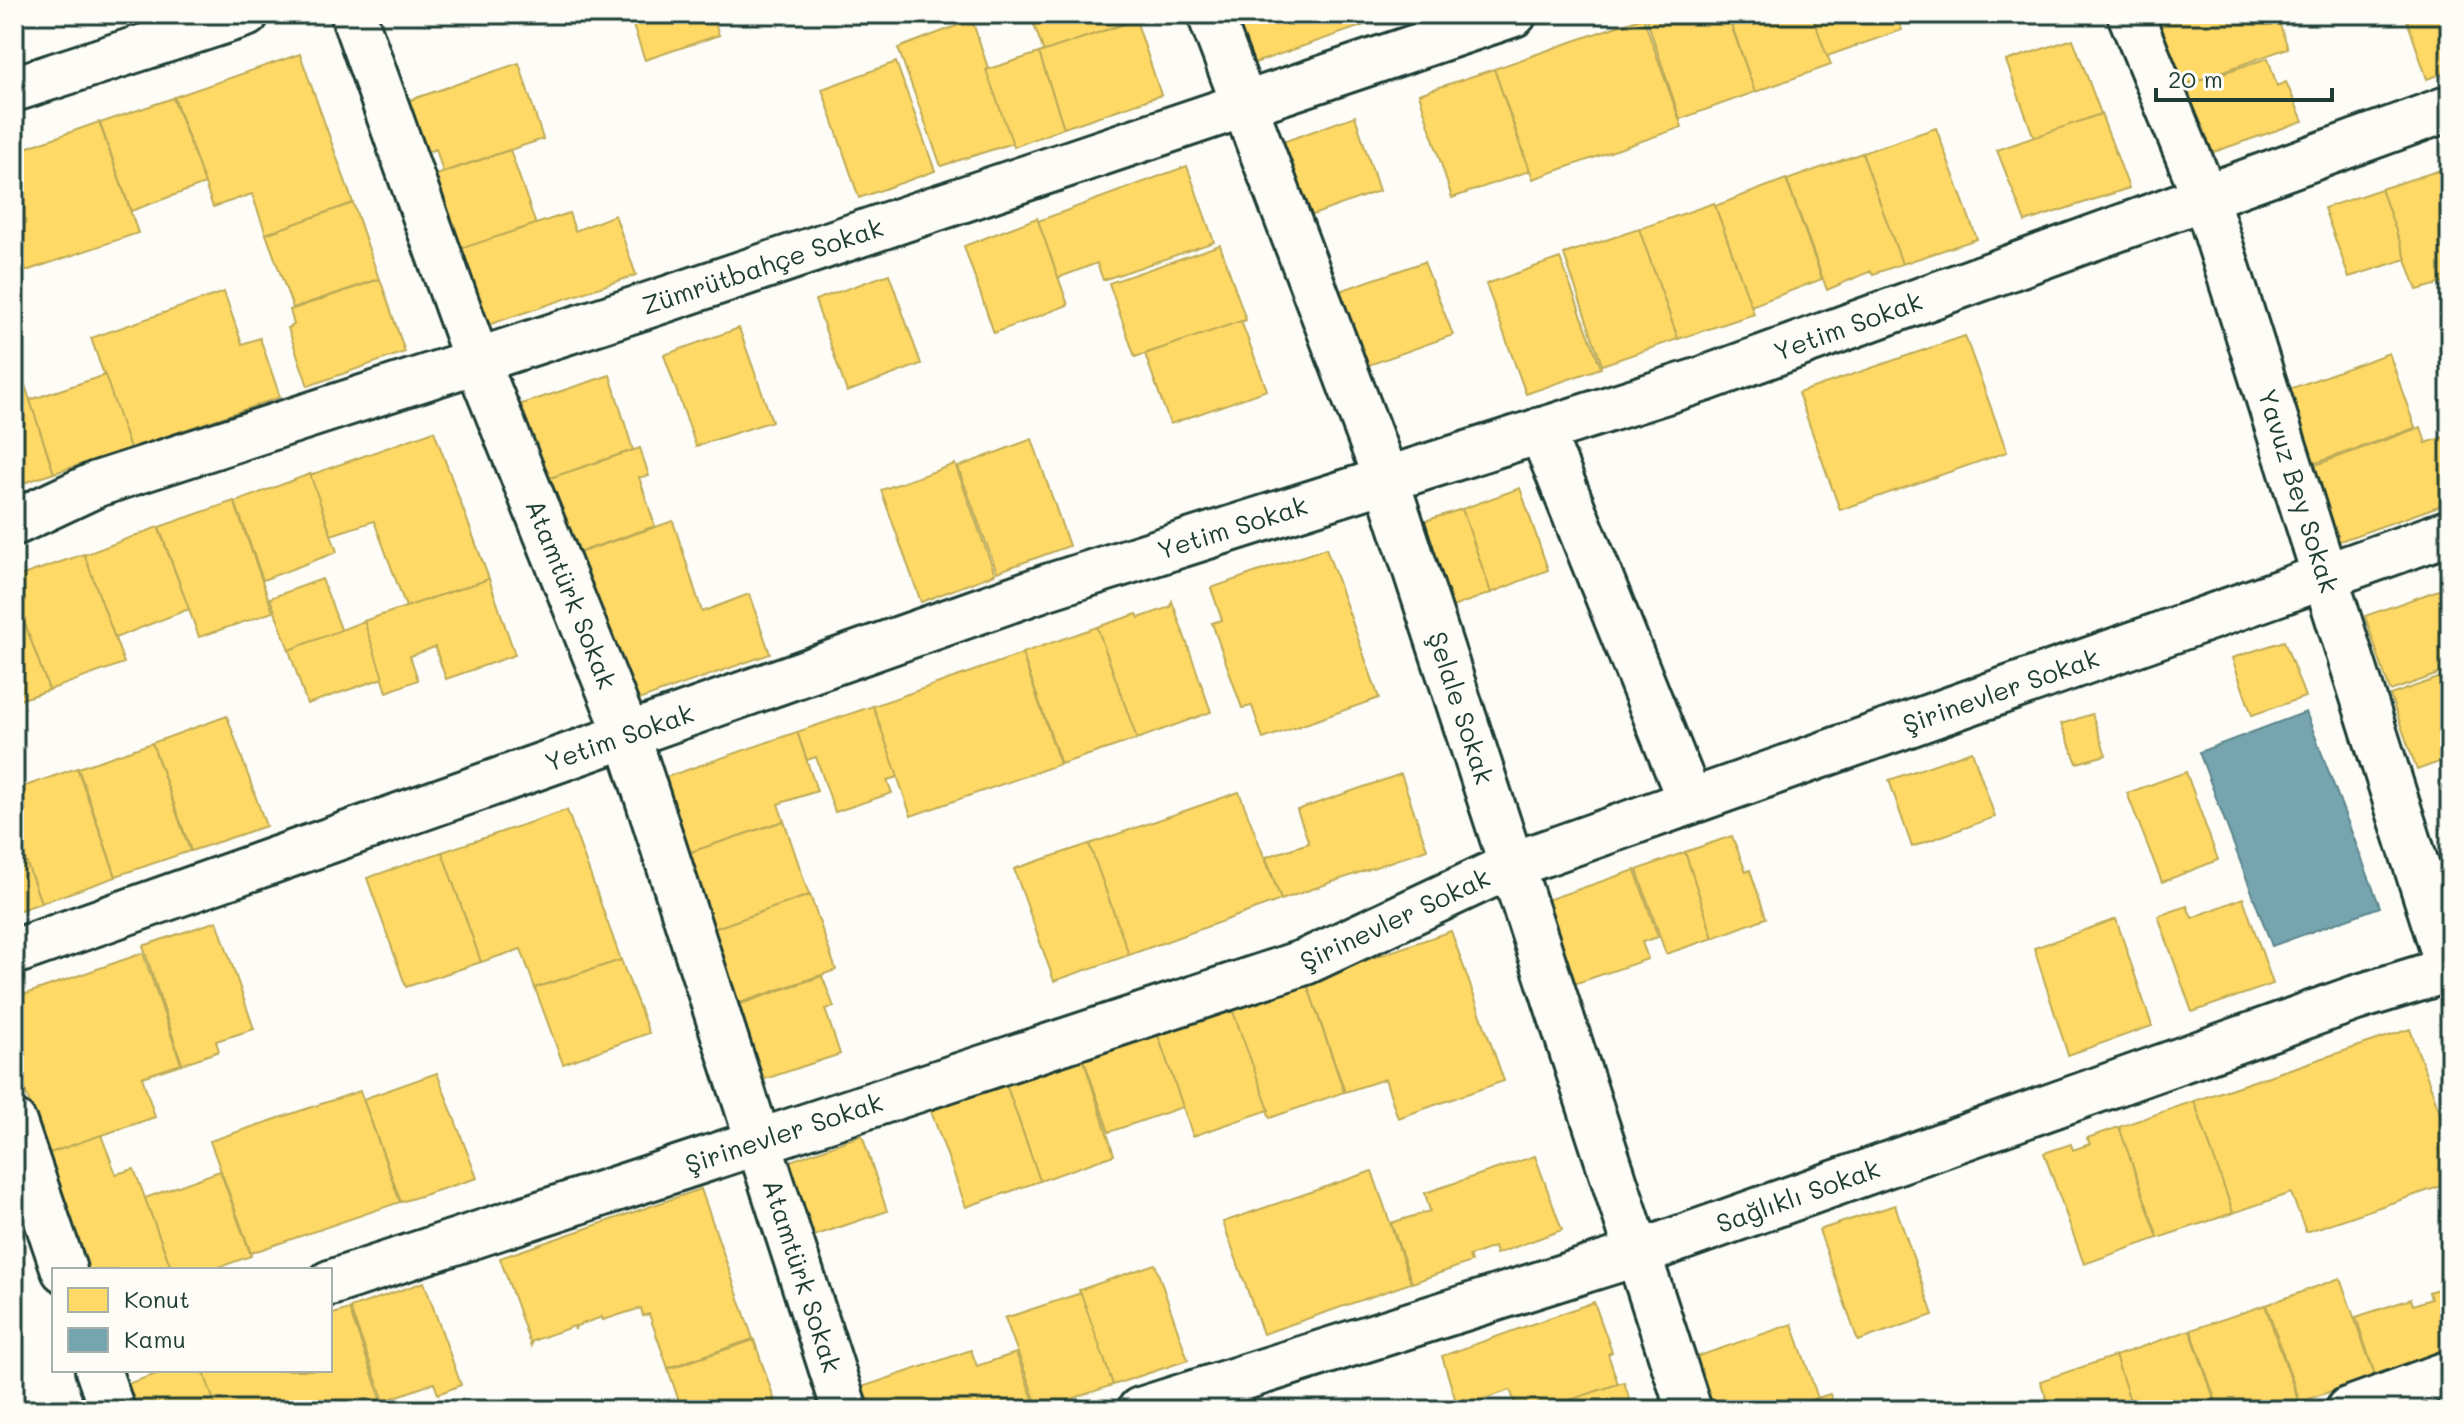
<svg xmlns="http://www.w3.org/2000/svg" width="2464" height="1424" font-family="Mali,sans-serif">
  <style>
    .homes { fill: #ffd966; stroke: #bcaa57; stroke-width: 2 }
    .public { fill: #76a5af; stroke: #5c868a; stroke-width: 2 }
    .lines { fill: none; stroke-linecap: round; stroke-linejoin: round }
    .street-casing { stroke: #1f3d34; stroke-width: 50 }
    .street { stroke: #fdfcf7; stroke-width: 44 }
    .labels { text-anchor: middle; stroke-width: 8; stroke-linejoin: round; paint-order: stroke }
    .street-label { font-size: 26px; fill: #1f3d34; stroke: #fdfcf7 }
  </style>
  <rect width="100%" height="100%" fill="#fdfcf7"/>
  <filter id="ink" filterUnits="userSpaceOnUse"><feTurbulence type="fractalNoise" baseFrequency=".0125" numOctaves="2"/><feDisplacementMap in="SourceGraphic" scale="16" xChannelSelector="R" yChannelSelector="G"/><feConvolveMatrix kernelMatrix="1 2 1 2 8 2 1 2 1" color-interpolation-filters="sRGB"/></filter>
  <g filter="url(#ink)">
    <g class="homes">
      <path d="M629 14H712L719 35 645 60Z"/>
      <path d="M1030 14H1138L1140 18 1044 52Z"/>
      <path d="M1224 14H1392L1393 15 1243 67Z"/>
      <path d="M1655 14H1727L1755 92 1680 119 1646 17Z"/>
      <path d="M1728 14H1812L1831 65 1755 92Z"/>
      <path d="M1812 14H1896L1902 30 1827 56Z"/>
      <path d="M2152 14H2276L2288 48 2179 87Z"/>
      <path d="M2405 14H2450V71L2427 79Z"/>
      <path d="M1643 17 1682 127 1533 179 1494 69Z"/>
      <path d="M972 20 1013 143 941 166 898 48Z"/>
      <path d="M1136 20 1161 95 1064 128 1039 53Z"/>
      <path d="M2073 39 2101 114 2034 138 2006 61Z"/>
      <path d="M1039 53 1064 128 1014 147 986 70Z"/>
      <path d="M300 54 353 203 266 234 252 194 213 207 174 97Z"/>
      <path d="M2268 58 2277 86 2286 82 2303 121 2205 155 2180 87Z"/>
      <path d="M896 62 935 171 859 198 822 89Z"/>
      <path d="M519 63 543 139 443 172 436 149 424 153 407 101Z"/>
      <path d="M1494 69 1529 171 1452 198 1419 94Z"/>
      <path d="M173 98 205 184 131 211 100 123Z"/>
      <path d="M2101 114 2129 188 2025 222 1997 150Z"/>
      <path d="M1355 116 1379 191 1296 221 1269 147Z"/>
      <path d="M99 122 138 233 14 275V152Z"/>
      <path d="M1936 128 1977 239 1902 264 1862 153Z"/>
      <path d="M510 150 536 225 460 250 433 176Z"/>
      <path d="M1862 153 1902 264 1873 274 1871 271 1827 290 1787 180Z"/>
      <path d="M1187 166 1214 242 1103 280 1097 263 1058 278 1038 221Z"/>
      <path d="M2450 167V281L2417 290 2381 189Z"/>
      <path d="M1786 179 1822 279 1751 306 1715 206Z"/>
      <path d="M2381 189 2406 259 2349 277 2324 208Z"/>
      <path d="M353 203 379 279 293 308 266 234Z"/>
      <path d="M1714 203 1754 314 1678 339 1639 229Z"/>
      <path d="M569 213 575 231 615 215 636 275 485 326 460 249Z"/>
      <path d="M1037 218 1068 305 994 333 964 246Z"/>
      <path d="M1639 229 1678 339 1602 365 1564 254Z"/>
      <path d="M1220 245 1246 320 1135 357 1109 283Z"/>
      <path d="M1560 258 1601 368 1526 394 1486 284Z"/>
      <path d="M1424 262 1453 335 1352 371 1325 296Z"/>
      <path d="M889 274 921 364 847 392 815 300Z"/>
      <path d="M380 279 405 352 308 386 288 328 294 325 290 310Z"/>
      <path d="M224 292 242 344 260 338 280 397 130 449 91 338Z"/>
      <path d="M1241 321 1267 390 1170 424 1145 354Z"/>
      <path d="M739 328 772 421 696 446 664 355Z"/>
      <path d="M1965 336 2007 452 1840 510 1798 393Z"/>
      <path d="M2389 353 2415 428 2310 465 2284 391Z"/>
      <path d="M20 370 54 473 14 486V372Z"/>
      <path d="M105 375 130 449 54 473 30 400Z"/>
      <path d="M610 375 633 450 542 481 516 406Z"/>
      <path d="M2421 427 2426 443 2450 435V502L2337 542 2310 467Z"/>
      <path d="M434 431 489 579 406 607 374 521 331 535 310 475Z"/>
      <path d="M1032 439 1069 546 997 572 958 467Z"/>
      <path d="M640 448 649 476 639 477 655 526 563 558 538 482Z"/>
      <path d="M955 464 995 574 921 602 881 490Z"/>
      <path d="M310 474 337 552 263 580 235 502Z"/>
      <path d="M1520 488 1548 570 1491 593 1462 509Z"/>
      <path d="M234 501 273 612 199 637 159 527Z"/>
      <path d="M1462 509 1491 593 1436 613 1406 527Z"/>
      <path d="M673 521 702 612 749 594 770 654 621 706 567 557Z"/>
      <path d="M158 527 189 609 115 638 84 555Z"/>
      <path d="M1326 548 1379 698 1263 739 1252 706 1242 708 1212 623 1222 620 1211 588Z"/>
      <path d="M84 554 124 663 49 690 14 594V578Z"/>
      <path d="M322 579 342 632 289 650 270 598Z"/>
      <path d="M489 579 515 655 446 679 435 647 410 656 418 680 387 692 364 621Z"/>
      <path d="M2450 586V670L2390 691 2365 616Z"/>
      <path d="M14 594 49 690 14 702Z"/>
      <path d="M1172 601 1211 712 1137 739 1097 627 1137 614 1139 618 1170 607Z"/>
      <path d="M364 621 383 678 307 704 289 650Z"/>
      <path d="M1097 627 1137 739 1061 764 1022 653Z"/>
      <path d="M2284 641 2305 697 2252 715 2232 658Z"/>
      <path d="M1022 654 1060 764 911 816 873 706Z"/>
      <path d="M2450 674V758L2417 770 2390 695Z"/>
      <path d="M873 706 898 777 887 780 892 793 835 812 816 757 807 760 797 732Z"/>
      <path d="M2092 714 2106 755 2077 763 2061 724Z"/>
      <path d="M227 716 266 826 191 851 152 743Z"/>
      <path d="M797 732 817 791 778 804 784 821 673 858 646 784Z"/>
      <path d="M152 743 190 851 116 876 78 768Z"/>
      <path d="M1972 751 1995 817 1912 847 1889 780Z"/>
      <path d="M77 768 116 877 41 903 14 828V790Z"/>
      <path d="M2186 772 2218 860 2162 882 2127 793Z"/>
      <path d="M1401 774 1427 849 1281 900 1266 857 1309 843 1297 810Z"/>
      <path d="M1239 792 1281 900 1129 955 1089 844Z"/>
      <path d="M567 810 621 960 535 988 521 949 481 962 442 852Z"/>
      <path d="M784 821 809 895 699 934 673 858Z"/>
      <path d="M14 828 41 903 14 912Z"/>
      <path d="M1732 836 1746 872 1750 870 1766 918 1713 938 1685 852Z"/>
      <path d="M2450 842V864L2443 845Z"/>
      <path d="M1089 844 1129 955 1054 981 1014 869Z"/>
      <path d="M442 852 481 962 406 987 367 878Z"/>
      <path d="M1685 852 1713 938 1666 954 1637 870Z"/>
      <path d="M1635 870 1658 937 1642 942 1648 959 1565 987 1535 904Z"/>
      <path d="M810 895 836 970 725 1008 699 934Z"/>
      <path d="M2243 898 2273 984 2192 1012 2158 916 2187 906 2192 918Z"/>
      <path d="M2116 919 2152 1026 2068 1055 2034 948Z"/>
      <path d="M217 921 254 1029 216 1041 219 1051 182 1064 143 946Z"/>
      <path d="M1451 931 1504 1081 1398 1118 1385 1079 1345 1092 1306 981Z"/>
      <path d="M143 953 181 1064 142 1077 155 1117 47 1154 14 1058V998Z"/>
      <path d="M621 960 649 1033 563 1064 535 988Z"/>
      <path d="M822 976 834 1007 825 1009 840 1054 753 1083 726 1009Z"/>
      <path d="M1306 981 1344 1092 1270 1118 1231 1006Z"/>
      <path d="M1232 1009 1269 1110 1193 1136 1157 1033Z"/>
      <path d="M2410 1029 2450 1141V1183L2306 1232 2291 1193 2233 1213 2194 1101Z"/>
      <path d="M1157 1033 1183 1107 1109 1132 1083 1057Z"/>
      <path d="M1082 1055 1114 1155 1040 1181 1006 1084Z"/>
      <path d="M437 1073 477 1178 401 1202 363 1099Z"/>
      <path d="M1006 1084 1040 1181 966 1207 931 1111Z"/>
      <path d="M360 1091 400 1202 251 1253 210 1141Z"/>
      <path d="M2194 1101 2233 1213 2158 1238 2119 1127Z"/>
      <path d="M2119 1127 2158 1238 2084 1264 2044 1153 2071 1144 2073 1150 2090 1144 2087 1138Z"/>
      <path d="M101 1135 116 1174 134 1169 172 1270H89L47 1154Z"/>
      <path d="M862 1135 887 1211 808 1238 782 1164Z"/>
      <path d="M1535 1156 1562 1230 1496 1254 1494 1247 1469 1256 1471 1262 1412 1283 1391 1223 1430 1211 1425 1193Z"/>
      <path d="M220 1171 251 1256 211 1270H172L145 1198Z"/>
      <path d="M1372 1171 1411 1283 1263 1334 1223 1222Z"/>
      <path d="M701 1189 753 1339 668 1368 649 1314 643 1316 641 1308 603 1320 602 1317 576 1326 575 1330 574 1326 532 1341 531 1346 500 1258Z"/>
      <path d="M1895 1205 1933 1315 1858 1341 1819 1230Z"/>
      <path d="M1155 1264 1188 1360 1113 1385 1079 1290Z"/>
      <path d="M2340 1278 2375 1376 2300 1402 2266 1305Z"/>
      <path d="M424 1282 461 1385 438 1394 434 1383 384 1401 350 1308Z"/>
      <path d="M2450 1285V1351L2375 1375 2356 1317 2411 1299 2413 1305 2431 1299 2429 1292Z"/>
      <path d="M1081 1293 1113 1385 1039 1410 1005 1318Z"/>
      <path d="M1594 1302 1612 1352 1608 1354 1618 1384 1541 1410H1518L1510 1390 1458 1408 1442 1356Z"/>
      <path d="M2265 1305 2299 1403 2277 1410H2219L2191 1330Z"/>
      <path d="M349 1309 385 1410H217L203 1370H330V1315Z"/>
      <path d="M1792 1324 1818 1398 1782 1410H1714L1696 1357Z"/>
      <path d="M2190 1330 2218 1410H2133L2115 1356Z"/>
      <path d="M754 1340 778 1410H682L668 1369Z"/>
      <path d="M971 1350 977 1366 1016 1353 1037 1410H867L859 1388Z"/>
      <path d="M2115 1356 2133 1410H2051L2040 1381Z"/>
      <path d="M168 1370H203L217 1410H133L124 1385Z"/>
      <path d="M1624 1382 1633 1410H1540Z"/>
      <path d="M1830 1394 1835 1410H1782L1817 1398Z"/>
      <path d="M2047 1400 2051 1410H2017Z"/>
    </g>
    <path class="public" d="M2306 712 2380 907 2272 946 2199 752Z"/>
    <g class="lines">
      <g class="street-casing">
        <g id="street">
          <path id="s1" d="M353 14 477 361 627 734 845 1410"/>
          <path id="s2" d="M1210 14 1386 479 1689 1410"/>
          <path id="s3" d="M2130 14 2205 197 2450 972"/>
          <path d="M14 89 246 14"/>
          <path d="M1541 430 1690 801"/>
          <path id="s4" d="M14 523 97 484 646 306 1514 14"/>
          <path id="s5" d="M14 952 1047 587 1704 379 2450 108"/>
          <path d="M14 1123 64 1270"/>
          <path id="s6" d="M330 1283 1305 962 1512 865 2450 532"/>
          <path d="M98 1370 112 1410"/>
          <path id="s7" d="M1140 1410 1639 1253 2356 998 2450 969"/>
          <path d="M2348 1410 2450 1373"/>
        </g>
      </g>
      <use href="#street" class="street"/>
    </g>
  </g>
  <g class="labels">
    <g class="street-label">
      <text dy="9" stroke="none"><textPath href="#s4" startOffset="792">Zümrütbahçe Sokak</textPath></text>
      <text dy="9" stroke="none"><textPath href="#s5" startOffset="1938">Yetim Sokak</textPath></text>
      <text dy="9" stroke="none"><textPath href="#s3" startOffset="506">Yavuz Bey Sokak</textPath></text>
      <text dy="9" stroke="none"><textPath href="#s5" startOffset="1290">Yetim Sokak</textPath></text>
      <text dy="9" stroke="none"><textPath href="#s1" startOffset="620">Atamtürk Sokak</textPath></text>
      <text dy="9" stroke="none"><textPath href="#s6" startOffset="1774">Şirinevler Sokak</textPath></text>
      <text dy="9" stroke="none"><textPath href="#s2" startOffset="738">Şelale Sokak</textPath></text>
      <text dy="9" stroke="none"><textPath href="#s5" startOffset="642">Yetim Sokak</textPath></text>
      <text dy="9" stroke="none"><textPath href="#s6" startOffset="1126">Şirinevler Sokak</textPath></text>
      <text dy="9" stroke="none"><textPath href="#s6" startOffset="478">Şirinevler Sokak</textPath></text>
      <text dy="9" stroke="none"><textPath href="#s7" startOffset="692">Sağlıklı Sokak</textPath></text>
      <text dy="9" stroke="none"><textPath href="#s1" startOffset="1340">Atamtürk Sokak</textPath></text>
    </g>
  </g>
  <rect width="2464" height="1424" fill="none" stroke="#fdfcf7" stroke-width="48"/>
  <rect x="24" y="24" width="2416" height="1376" fill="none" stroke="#1f3d34" stroke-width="3" filter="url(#ink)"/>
  <rect x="52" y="1268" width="280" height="104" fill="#fdfcf7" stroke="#a4b0a9" stroke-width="2"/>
  <rect x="68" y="1288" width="40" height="24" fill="#ffd966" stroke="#a4b0a9" stroke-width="2"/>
  <text x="124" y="1308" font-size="24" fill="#1f3d34">Konut</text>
  <rect x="68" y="1328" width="40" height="24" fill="#76a5af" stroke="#a4b0a9" stroke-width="2"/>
  <text x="124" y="1348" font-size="24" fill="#1f3d34">Kamu</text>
  <path d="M2156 88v12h176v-12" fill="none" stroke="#1f3d34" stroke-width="4"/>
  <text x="2168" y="88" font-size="24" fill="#1f3d34" stroke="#fdfcf7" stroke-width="6" paint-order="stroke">20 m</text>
</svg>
